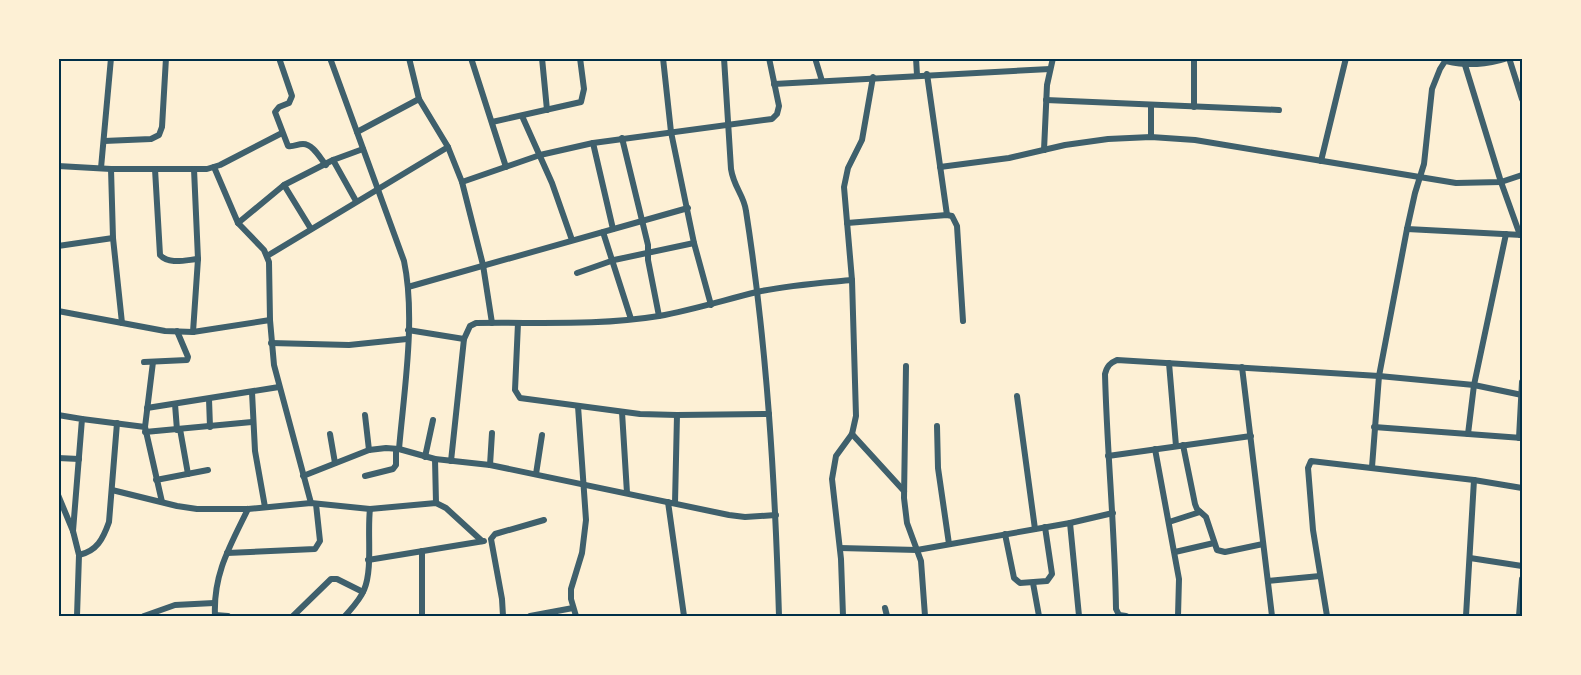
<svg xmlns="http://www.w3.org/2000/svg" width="1581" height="675" font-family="'Public Sans',sans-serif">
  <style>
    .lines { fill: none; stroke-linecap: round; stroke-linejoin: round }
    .minor { stroke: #3f606c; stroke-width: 6 }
    .neatline { fill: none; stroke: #003049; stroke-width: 2 }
  </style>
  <rect width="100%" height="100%" fill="#fdf0d5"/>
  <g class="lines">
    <g class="minor">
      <path d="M279 58 292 96 289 103 279 107 275 112 288 146C294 147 297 144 303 144 313 144 320 158 326 165"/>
      <path d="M330 58 404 261C416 318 404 391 399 449"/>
      <path d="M409 58 419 99 448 147 462 182 483 265 492 323"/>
      <path d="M471 58 506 167"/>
      <path d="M542 58 547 110"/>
      <path d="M663 58 671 132 694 243 711 305"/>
      <path d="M724 58 731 169C734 188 744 195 746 211 767 346 775 481 779 616"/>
      <path d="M815 58 822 81"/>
      <path d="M916 58 917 75"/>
      <path d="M1194 58V107"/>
      <path d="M1509 58 1522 99"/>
      <path d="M1446 61C1468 66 1486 65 1508 58"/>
      <path d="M1465 65 1501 182 1520 235"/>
      <path d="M927 74 947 215"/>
      <path d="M774 84 1050 69"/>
      <path d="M1046 100 1279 110"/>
      <path d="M522 116 552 183 572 240"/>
      <path d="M492 122 581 102 584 89 580 58"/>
      <path d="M357 132 419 99"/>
      <path d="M1151 137V105"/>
      <path d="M622 138 648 245V260L659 316"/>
      <path d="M104 141 151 139 159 135 162 127 166 58"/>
      <path d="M593 143 613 229"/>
      <path d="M1044 150 1047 85 1053 58"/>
      <path d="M333 160 356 201"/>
      <path d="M1321 161 1346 58"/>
      <path d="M58 166 111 169H207L220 165 282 133"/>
      <path d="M214 167 238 223 264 250 269 262 270 320 274 365 311 503"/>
      <path d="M940 167 1009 158 1065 145 1108 139 1151 137 1195 140 1456 183 1501 182 1522 175"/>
      <path d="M101 168 111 58"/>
      <path d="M111 169 113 238 122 323"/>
      <path d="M155 169 160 255C169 265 186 260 198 259"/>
      <path d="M462 182 540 155 593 143 772 119 777 114 779 106 769 58"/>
      <path d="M284 185 311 229"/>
      <path d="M238 223 284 185 333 160 363 149"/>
      <path d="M847 223 947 215 952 216 957 226 963 321"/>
      <path d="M1407 229 1522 235"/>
      <path d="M603 232 631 319"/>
      <path d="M58 246 113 238"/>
      <path d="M267 256 448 147"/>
      <path d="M577 273 614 260 694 243"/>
      <path d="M408 287 688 208"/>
      <path d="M58 311 165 331 193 332 270 320"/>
      <path d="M518 323 515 390 520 398 640 414 677 415 769 414"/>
      <path d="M408 330 464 339"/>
      <path d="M193 332 198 259 194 169"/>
      <path d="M271 343 349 345 407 339"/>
      <path d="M144 362 187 360 188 357 177 331"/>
      <path d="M153 362 145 427 162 502"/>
      <path d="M1169 363 1176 446"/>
      <path d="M906 366 904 498 907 523 921 561 925 616"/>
      <path d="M1242 367 1272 616"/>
      <path d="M252 392 255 451 265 507"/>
      <path d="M1017 396 1035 529"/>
      <path d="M209 399 210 427"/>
      <path d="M175 404 177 430"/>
      <path d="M147 408 279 387"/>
      <path d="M622 412 627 493"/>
      <path d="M58 415 82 419 73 531"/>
      <path d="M365 415 369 450"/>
      <path d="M82 419 145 427"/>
      <path d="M937 426 938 468 949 544"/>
      <path d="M1374 427 1522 438"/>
      <path d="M180 429 188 474"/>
      <path d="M145 432 252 422"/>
      <path d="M330 434 335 463"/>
      <path d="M852 434 904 491"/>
      <path d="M1468 434 1474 385 1506 234"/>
      <path d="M1519 438 1522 382"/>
      <path d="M1183 445 1195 504 1197 509 1206 517 1217 550 1225 552 1263 544"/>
      <path d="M1155 449 1179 579 1178 616"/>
      <path d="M1108 456 1251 436"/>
      <path d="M425 457 433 420"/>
      <path d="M58 458 79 459"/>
      <path d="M435 459 436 503"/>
      <path d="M451 461 464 339 470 326 476 323C537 322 598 326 659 316 692 310 724 300 757 292 788 285 820 283 852 280"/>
      <path d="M490 465 492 433"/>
      <path d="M1372 467 1379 376 1407 229 1415 193 1424 164 1432 89 1440 69 1447 58"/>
      <path d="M536 474 542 435"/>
      <path d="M303 476 369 450 386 448 399 449 435 459 490 465 729 515 745 517 776 515"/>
      <path d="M365 476 393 469 396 465V449"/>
      <path d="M156 480 208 470"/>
      <path d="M112 490 177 506 197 509H248L311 503 370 509 436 503 446 508 482 541"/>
      <path d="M58 495 73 531 79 555 77 616"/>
      <path d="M668 502 684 616"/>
      <path d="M675 503 677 415"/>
      <path d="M1169 522 1200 512"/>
      <path d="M1070 523 1079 616"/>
      <path d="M1005 534 1014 578 1020 583 1047 581 1052 574 1045 527"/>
      <path d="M840 548 917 550 1070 523 1113 513"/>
      <path d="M1175 552 1214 543"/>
      <path d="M227 553 315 549 320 541 316 504"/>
      <path d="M79 555C97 551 103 539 109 522L117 423"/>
      <path d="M1470 558 1522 566"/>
      <path d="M368 560 484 541"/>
      <path d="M1268 581 1320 576"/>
      <path d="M1033 583 1039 616"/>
      <path d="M885 608 887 616"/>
      <path d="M215 615 228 616"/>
      <path d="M144 616 175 605 214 603"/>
      <path d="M215 616C213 574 230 546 248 509"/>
      <path d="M293 616 331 579H337L363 592"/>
      <path d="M345 616C352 608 360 600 364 590 373 569 367 533 370 509"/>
      <path d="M422 616V551"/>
      <path d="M503 616 502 599 491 539 495 534 544 520"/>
      <path d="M530 616 573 608"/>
      <path d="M576 616 571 599V589L582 553 586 520 578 406"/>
      <path d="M843 616 841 559 832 479 836 456 852 434 856 416 852 280 844 187 848 168 862 140 873 77"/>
      <path d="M1126 616 1119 615 1116 609C1115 531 1107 453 1105 374 1107 366 1110 363 1117 360L1379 376 1474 385 1522 395"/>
      <path d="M1327 616 1313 530 1308 468 1311 461 1474 480 1522 488"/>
      <path d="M1466 616 1474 480"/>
      <path d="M1519 616 1522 579"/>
    </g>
  </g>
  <rect width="1581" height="675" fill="none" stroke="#fdf0d5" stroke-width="120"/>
  <rect x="60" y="60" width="1461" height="555" class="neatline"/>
</svg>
